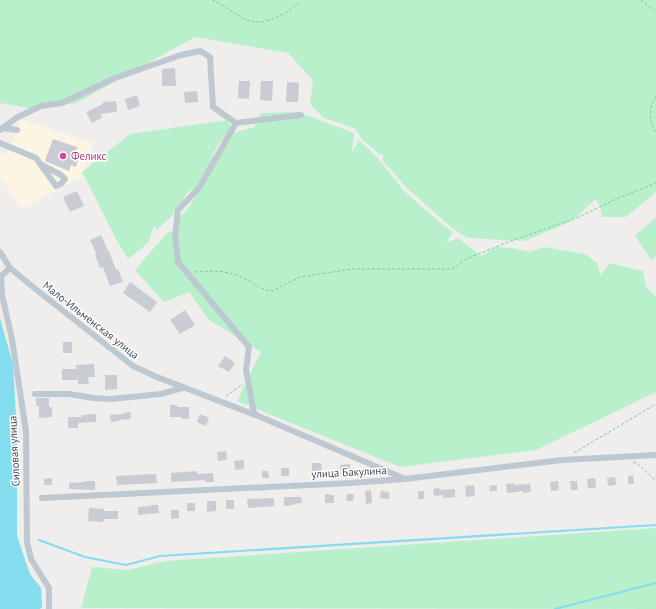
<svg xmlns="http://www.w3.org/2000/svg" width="656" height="609" font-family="'PT Sans',sans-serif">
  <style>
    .commercial { fill: #fcf5e4 }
    .green { fill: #b8f0cc }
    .sand { fill: #f2ebdc }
    .water { fill: #84dcef }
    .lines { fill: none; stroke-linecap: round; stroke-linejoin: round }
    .stream { stroke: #84dcef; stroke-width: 2 }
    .building { fill: #c9ccd2 }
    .path { stroke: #6fcf9d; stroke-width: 1; stroke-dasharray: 3 2; stroke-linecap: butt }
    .minor { stroke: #bdc8d0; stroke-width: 6 }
    .hotel-dot { fill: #d1479c; stroke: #fff; stroke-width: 1.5 }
    .labels { text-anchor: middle; stroke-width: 3; stroke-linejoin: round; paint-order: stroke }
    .hotel-label { font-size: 11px; fill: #b23c85; stroke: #fff; text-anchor: start }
    .street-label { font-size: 11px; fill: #45515b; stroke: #fff }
  </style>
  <rect width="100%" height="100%" fill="#f0eded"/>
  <path class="commercial" d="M21 119 93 143 81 177 21 209 0 176V155L9 151Z"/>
  <g class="green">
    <path d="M0 0H656V192L626 217H602L600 206 596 199 572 221 525 241 467 238 451 227 408 189 383 161V155L379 154 362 139 354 128 324 118 310 104 313 80 288 53 195 37 76 103 34 109 0 103Z"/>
    <path d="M298 112 354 133 352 152 359 140 376 156 404 191 438 221 453 232 446 243 458 238 481 256 496 247 512 248 530 252 544 247 585 254 597 263 601 276 609 263 643 271 646 287 656 297V392L536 450 400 467 237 401 261 352 209 320 189 292 164 302 135 270 168 232 177 231 176 221 189 207 204 183 188 192 171 217 157 230 154 226 148 243 128 259 116 239 82 172 130 134 228 120 232 131C214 145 213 154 208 175L234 133 254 127 261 113Z"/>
    <path d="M656 217V255L652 261 635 236Z"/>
    <path d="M656 528V609L81 608 92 567 127 570 165 561Z"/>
  </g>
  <path class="sand" d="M0 284 13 355 10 356 0 312Z"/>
  <path class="water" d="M0 318 13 364 17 433V536L30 574 41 588 42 606 40 609H0Z"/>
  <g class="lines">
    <g class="stream">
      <path d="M39 540 85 557 126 565 160 556 656 525"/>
      <path d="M555 609 656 583"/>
    </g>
  </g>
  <g class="building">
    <path d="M175 68 176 86H162V69Z"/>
    <path d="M239 81H250L249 99 238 98Z"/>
    <path d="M261 81H273L272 101 260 100Z"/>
    <path d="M287 82 299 83 298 102H286Z"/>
    <path d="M197 91 198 102 185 103 184 92Z"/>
    <path d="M137 95 140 106 128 110 125 99Z"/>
    <path d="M116 101 117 112 100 114 102 118 92 123 86 112 103 104V102Z"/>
    <path d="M53 139 77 147 75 155 79 157 76 167 71 165 69 171 45 161Z"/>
    <path d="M77 191 84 206 70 212 63 197Z"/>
    <path d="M101 235 108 251H109L116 270 118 269 123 282 110 286 103 267 100 268 95 255H97L90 240Z"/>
    <path d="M130 282 157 302 150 312 123 293Z"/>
    <path d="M185 310 195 325 180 334 170 320Z"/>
    <rect x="63" y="342" width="9" height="11"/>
    <path d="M225 356 235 363 229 372 218 366Z"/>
    <path d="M94 364 95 377H88L89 384H78V380H62V369H77L76 365Z"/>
    <path d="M105 375H117V389L105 390Z"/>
    <path d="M36 398H49V407H52V417L39 418V406H36Z"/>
    <path d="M170 405H177V407H189V419H182V417H170Z"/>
    <path d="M131 412V419L119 420V421L111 422 110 415 123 414V413Z"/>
    <path d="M96 414V422L78 423V428H68V417H82V415Z"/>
    <path d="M200 414 209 418 206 426 197 422Z"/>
    <path d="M226 451 227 460 218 461 217 452Z"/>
    <path d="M244 460V469L235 470 234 461Z"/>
    <path d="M312 463H321L322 471 312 472Z"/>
    <path d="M350 464V473L341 474 340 465Z"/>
    <rect x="281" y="468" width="8" height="8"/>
    <path d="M197 471V474L213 473 214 482H205V480L171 482V473Z"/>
    <path d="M262 471H268L269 478H262Z"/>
    <path d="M156 474 157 483 117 485 116 476Z"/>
    <path d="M633 475 634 484H628V476Z"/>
    <path d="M615 477 616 485 608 486 607 478Z"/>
    <path d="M52 478V485H44V479Z"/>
    <path d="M595 478 596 488H588L587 479Z"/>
    <path d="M85 481H95V490L69 489V483L85 482Z"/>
    <path d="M558 481 559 490 551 491 550 482Z"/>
    <path d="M570 481H577L578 490H571Z"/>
    <path d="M514 483V485L530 484 531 492 523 493V491L507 493 506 484Z"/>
    <path d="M474 485 475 496 466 497 465 486Z"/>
    <path d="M497 485V491H490L489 486Z"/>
    <path d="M439 488 440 490 455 489V497L443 498V495L434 496 433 489Z"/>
    <path d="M371 490 372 503 366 504 365 491Z"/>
    <path d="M381 491 389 492V499L380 498Z"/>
    <rect x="418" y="491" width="6" height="8"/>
    <path d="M325 494 334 495V503H325Z"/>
    <path d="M347 494H354L353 501H346Z"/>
    <path d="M284 497H301L302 503 294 504V505L284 506Z"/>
    <path d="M274 498V506L248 508 247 499Z"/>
    <rect x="226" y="500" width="8" height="9"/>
    <path d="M207 501H216V511L207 512Z"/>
    <rect x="187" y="503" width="8" height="8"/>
    <path d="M150 505H158L159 513 138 515V507L151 506Z"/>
    <path d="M89 508 104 509V511H118V519H104L103 522 88 521Z"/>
    <path d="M171 510H179V518L171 519Z"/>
  </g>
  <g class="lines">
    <g class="path">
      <path d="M212 0C240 12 247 33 281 15 289 11 295 8 300 0"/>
      <path d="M641 0 656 12"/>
      <path d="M656 96C648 109 649 120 656 133"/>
      <path d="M195 272C209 270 231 271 244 278 253 283 261 290 272 291L300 277 352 269H452L466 259 508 242 579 217 616 199 656 183"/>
      <path d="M226 396 243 384"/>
      <path d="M574 453 656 404"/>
      <path d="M633 462 638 464 656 481"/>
    </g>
    <g class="minor">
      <path d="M236 123 301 115"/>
      <path d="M3 128 17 130"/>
      <path d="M0 130 16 118 41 106 62 103 115 78 181 55 200 51 210 57 213 107 236 123 199 188 178 210 175 236 178 262 249 347 246 370 254 413 258 416"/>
      <path d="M0 143 36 158 56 186 62 183 65 179 61 175 42 165"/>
      <path d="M0 252 10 268 33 287 133 366 157 377 258 416 403 478"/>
      <path d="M10 268 1 276 2 295 12 339 26 431 27 542 31 559 49 588V609"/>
      <path d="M35 394H69L93 398 111 399 161 394 182 388"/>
      <path d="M42 498 351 483 405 479 562 460 656 455"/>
    </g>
  </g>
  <circle class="hotel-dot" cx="63" cy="156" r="4"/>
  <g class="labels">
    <g class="hotel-label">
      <text x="71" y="160">Феликс</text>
    </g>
    <g class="street-label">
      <text transform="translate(91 320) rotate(38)" y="4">Мало-Ильменская улица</text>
      <text transform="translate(14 451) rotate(-93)" y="4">Силовая улица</text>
      <text transform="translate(349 472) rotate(-3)" y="4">улица Бакулина</text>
    </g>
  </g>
</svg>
